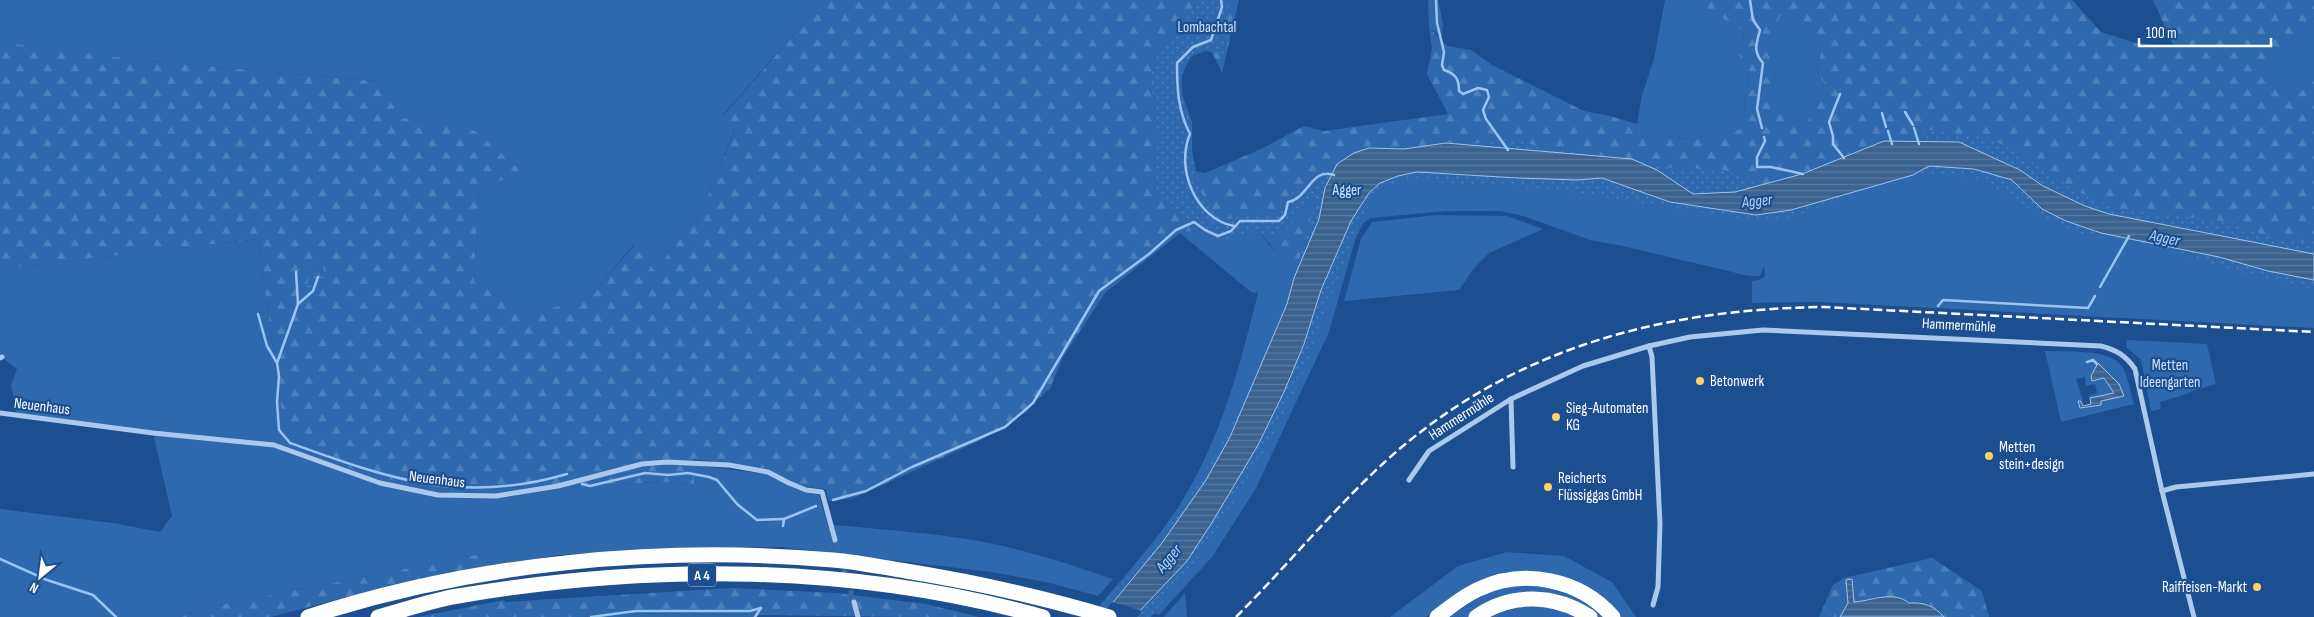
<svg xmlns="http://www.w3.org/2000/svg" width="2314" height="617" font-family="'Sofia Sans Condensed',sans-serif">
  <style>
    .green { fill: #2e69ad; fill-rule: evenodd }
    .forest { fill: url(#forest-firs); fill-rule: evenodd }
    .wetland { fill: url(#wetland-marsh) }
    .park { fill: url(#park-dots) }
    .water { fill: url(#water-rules); stroke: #9cc4f0 }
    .pier { fill: #1b4f8f }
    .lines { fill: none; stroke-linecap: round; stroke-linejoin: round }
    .stream { stroke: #9cc4f0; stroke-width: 2.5 }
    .minor-tunnel { stroke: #3d69a0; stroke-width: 5; stroke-dasharray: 5 2.5; stroke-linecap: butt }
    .minor { stroke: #a9c9ee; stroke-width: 5 }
    .motorway { stroke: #fff; stroke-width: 15 }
    .rail { stroke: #fff; stroke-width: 2.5; stroke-dasharray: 9 4; stroke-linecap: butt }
    .poi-dot { fill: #ffd166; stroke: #1b4f8f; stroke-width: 2 }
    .labels { text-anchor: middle; stroke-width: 4.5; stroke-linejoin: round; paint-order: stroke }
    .shield { fill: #1b4f8f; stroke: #bbcadd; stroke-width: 1 }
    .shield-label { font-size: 14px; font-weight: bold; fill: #fff }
    .park-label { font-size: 15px; fill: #cfe3fa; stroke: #1b4f8f }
    .street-label { font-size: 15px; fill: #fff; stroke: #1b4f8f }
    .poi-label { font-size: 15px; fill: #fff; stroke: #1b4f8f; text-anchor: start }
    .water-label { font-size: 16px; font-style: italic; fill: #b5d3f5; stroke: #1b4f8f }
  </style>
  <defs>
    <pattern id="forest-firs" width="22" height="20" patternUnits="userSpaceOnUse" patternTransform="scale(1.25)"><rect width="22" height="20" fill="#2e69ad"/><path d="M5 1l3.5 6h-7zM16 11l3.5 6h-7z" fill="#4d80b9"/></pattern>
    <pattern id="wetland-marsh" width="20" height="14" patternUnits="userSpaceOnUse" patternTransform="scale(1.25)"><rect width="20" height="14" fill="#2e69ad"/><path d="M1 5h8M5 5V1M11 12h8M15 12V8" fill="none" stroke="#4d80b9"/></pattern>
    <pattern id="park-dots" width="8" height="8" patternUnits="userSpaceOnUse" patternTransform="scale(1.25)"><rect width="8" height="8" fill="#2e69ad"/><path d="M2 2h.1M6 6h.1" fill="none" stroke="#4d80b9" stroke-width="1.8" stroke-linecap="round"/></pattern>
    <pattern id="water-rules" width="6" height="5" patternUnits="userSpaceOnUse" patternTransform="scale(1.25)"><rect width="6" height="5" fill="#3c6290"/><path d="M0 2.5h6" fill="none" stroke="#597aa1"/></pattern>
  </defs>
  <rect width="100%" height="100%" fill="#1b4f8f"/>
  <g class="green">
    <path d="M0 0H824L723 115 735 129 701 212 655 271 634 244 589 298 532 313 474 282 479 188 524 173 475 132 402 119 375 81 138 60 3 44 0 42Z"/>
    <path d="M1428 0H1438L1443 23 1442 37 1429 27Z"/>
    <path d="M1665 0H1693L1743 31 1744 42 1739 56 1748 65 1749 82 1744 99 1745 114 1741 129 1694 139 1635 136 1642 95 1654 59Z"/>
    <path d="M1780 16H1798L1816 28 1821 53 1816 71 1824 83 1817 104 1806 125 1798 127 1776 98 1773 85 1776 71 1767 49Z"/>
    <path d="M2314 18V81L2291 99 2263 65Z"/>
    <path d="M1975 169 2314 280V328L1820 302 1752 303V281L1759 280 1765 276 1764 266 1760 276H1749L1623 246 1590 240 1523 216 1501 211H1448L1370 218 1363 224 1356 237 1329 332 1255 490 1212 557 1159 615 1141 609 1359 208 1398 176 1646 193Z"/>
    <path d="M1436 215 1507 216 1543 229 1489 253 1474 268 1459 290 1344 301 1361 239 1372 222Z"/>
    <path d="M1256 227 1269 245 1287 261 1294 278 1287 304 1249 394 1206 480 1116 601 1106 598C1134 565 1163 533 1185 496 1222 434 1241 362 1258 293L1251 292 1180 233 1199 230 1219 241Z"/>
    <path d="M258 239 284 429 312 453 346 467 451 490 665 482 693 484V465L766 474 805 492 819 495 832 539 836 540 834 525C886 530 939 533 989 543 1032 552 1072 565 1113 579L1098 596 1050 583 992 572 782 547 640 549 559 555 488 566 486 553 204 608 179 617H0V509L113 523 160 532 172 516 153 433 17 416 11 385 17 369 2 357 0 358V269Z"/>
    <path d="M2127 340 2207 344 2216 384C2196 389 2180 397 2160 402L2161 409 2151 411 2141 360 2126 347Z"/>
    <path d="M2045 351C2065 352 2105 349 2119 363 2128 372 2130 392 2134 404L2061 422ZM2097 366C2107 367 2121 386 2124 396L2100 401 2101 405 2080 408 2079 401 2083 400 2076 379 2085 377 2086 386 2095 384 2097 393 2088 396 2089 398 2114 393 2104 378 2092 374Z"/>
    <path d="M1507 552 1564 556 1612 582 1636 617H1621L1610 605 1551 575 1443 604 1426 617H1390L1458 566Z"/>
    <path d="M1520 583 1572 592 1607 617H1598L1557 597 1468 617H1444L1476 595Z"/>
    <path d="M1185 593 1187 617H1164Z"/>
    <path d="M1549 606 1579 617H1487L1510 607Z"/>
    <path d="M605 613 759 615 757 617H584Z"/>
  </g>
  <g class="forest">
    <path d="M824 0H1239L1222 73 1208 44C1200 49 1188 54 1184 63 1176 85 1191 146 1195 171L1205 173 1261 149 1304 126 1324 131 1448 114 1427 74 1432 48 1429 27 1447 46 1471 50 1492 65 1584 111 1610 116 1637 124 1636 136 1694 139 1741 129 1745 114 1744 99 1749 82 1748 65 1739 56 1744 42 1743 31 1693 0H2072L2101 32 2136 43 2174 47 2153 0H2314V18L2263 65 2291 99 2314 81V254L2110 214 1884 141 1802 174 1735 192 1446 143 1404 149 1369 148 1294 278C1285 257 1269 246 1256 227L1219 241 1199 230 1180 233 1105 293 1063 357 1050 389 1033 403 1028 411 979 441 854 498 829 501 826 489 806 487 790 482 768 469 693 459 694 484 665 482 451 490 410 485 346 467 312 453 284 429 258 239 0 269V42L138 60 375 81 402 118 475 131 524 173 479 188 474 282 532 313 589 298 635 244 655 271 701 212 735 130 723 116ZM1780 16H1798L1816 29 1821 53 1816 71 1824 83 1817 104 1806 125 1798 127 1776 98 1773 85 1776 71 1767 49Z"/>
    <path d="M486 553 488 566 399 583 271 617H179L204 608Z"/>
    <path d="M1932 558 1982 591 1989 617H1944C1934 606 1924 602 1909 603 1893 590 1871 601 1853 602L1852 579 1846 581 1848 603 1840 617H1819L1833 585 1844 578Z"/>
    <path d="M732 588 837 593 926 604 979 617C854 617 730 614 605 613L584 617H418L504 600 505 602Z"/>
  </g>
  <path class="wetland" d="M323 264 325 282 312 297 306 290 311 265Z"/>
  <path class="park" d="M1195 0H1228L1227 54 1204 51 1191 57 1181 76 1179 86 1192 122V151L1200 190 1211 209 1224 220 1247 215H1275L1279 212 1294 190 1306 179 1329 168 1348 162 1457 145 1514 140 1541 147 1668 166 1680 173 1694 167 1704 171 1721 169 1758 181 1753 186 1786 188 1916 142 1925 129 1988 138 2015 150 2075 190 2116 209 2231 222 2277 240 2314 242V289L2254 276 2126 239 2076 233 2033 211 1984 181 1958 175H1923L1887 182 1782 221H1758L1549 189 1414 181 1399 182 1383 188 1374 197 1358 224 1301 378 1272 438 1207 546 1151 617H1088L1151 554 1196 487 1229 429 1265 357 1287 303 1318 193C1304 201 1299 220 1286 229 1273 238 1262 231 1248 233 1238 235 1230 241 1219 239 1199 234 1169 201 1153 187L1158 139 1151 80 1152 67 1158 52 1184 25Z"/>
  <g class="water">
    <path d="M1884 141 1959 142 2020 170 2043 186 2085 206 2109 214 2314 254V280L2268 271 2219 257 2101 233 2066 221 2042 209 2012 180 1974 169 1929 166 1913 175 1885 183 1791 210 1756 215 1670 202 1602 178 1577 180 1518 178 1417 172 1398 176 1380 183 1369 193 1351 221 1321 290 1304 344 1284 392 1258 445 1213 521 1187 561 1134 617H1101L1162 543 1206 480 1230 437 1287 304 1294 278 1319 219 1325 188 1337 164 1354 153 1369 148 1404 149 1446 143 1632 159 1657 170 1693 194 1735 192 1802 174Z"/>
    <path d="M2098 363 2119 384 2124 396 2101 401V405L2080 408 2078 401H2081L2083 406 2091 404 2090 398 2114 393 2104 378 2092 381 2091 376Z"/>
    <path d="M1852 579 1854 602C1871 601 1893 590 1909 603 1924 602 1934 606 1944 617H1840L1848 603 1846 580Z"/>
  </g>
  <path class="pier" d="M1112 602 1142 611 1137 617H1099Z"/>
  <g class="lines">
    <g class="stream">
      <path d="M1221 0 1222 7 1211 40 1193 47 1177 63C1177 89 1178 111 1190 134 1175 169 1196 219 1234 226"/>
      <path d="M1436 0 1437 23 1444 52 1442 65 1444 70C1456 74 1459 79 1459 91L1463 94 1478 88 1487 90 1489 97 1483 110 1486 119 1508 150"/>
      <path d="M1750 0 1753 20 1760 30C1756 44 1753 52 1763 63L1757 109 1762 128"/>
      <path d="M1840 94 1829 122 1833 136V144L1844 158"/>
      <path d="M1905 112 1913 125"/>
      <path d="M1882 113 1886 127"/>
      <path d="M1914 128 1919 144"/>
      <path d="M1888 131 1892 144"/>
      <path d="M1764 137 1765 141 1757 157V167H1771L1803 174"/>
      <path d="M296 272 298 304"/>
      <path d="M318 277 313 291 298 304 277 363 279 376 277 402 279 430 290 443C390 479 461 505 567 474"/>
      <path d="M2100 287 2129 236"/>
      <path d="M1938 306 1943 300 2088 308 2095 296"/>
      <path d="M258 314 267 346 277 363"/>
      <path d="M2087 362 2093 360 2097 364"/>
      <path d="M582 484 590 486 645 473 668 475 688 473 709 477 717 480 737 504 757 520 784 519"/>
      <path d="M833 500 866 491 912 467 1005 427 1033 403 1099 291 1149 254 1176 230 1194 222 1205 230 1218 236 1231 231 1240 221H1279L1285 215 1288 202C1309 198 1311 167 1334 175"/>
      <path d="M783 526 784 519 816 506"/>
      <path d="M0 559 47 580 93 595 116 617"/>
      <path d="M591 617 636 611H750L761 608"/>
      <path d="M755 617 761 608"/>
    </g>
    <path class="minor-tunnel" d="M835 540 854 602"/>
    <g class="minor">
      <path d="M1649 346 1652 357 1660 524 1658 587 1653 605"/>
      <path d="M0 358 2 357"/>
      <path d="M1511 399 1513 467"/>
      <path d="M0 413 153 433 274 445 380 483 438 495 496 496 558 486 642 464 667 462 729 465 768 472 789 483 806 490 822 492 835 540"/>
      <path d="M1409 480 1429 451 1511 399 1583 366 1649 346 1690 337 1763 330 2101 346C2117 350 2126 356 2135 369L2162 491"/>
      <path d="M854 602 858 617"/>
      <path d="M2194 617 2162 491 2176 487 2314 474"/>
    </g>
    <g class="motorway">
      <path d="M308 617C474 563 660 545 833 560 857 562 882 567 906 571 974 582 1042 597 1109 617"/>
      <path d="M378 617C405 610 432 600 458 596 651 563 854 564 1043 617"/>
      <path d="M1437 617C1450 607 1463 596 1479 589 1524 568 1580 579 1613 617"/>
      <path d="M1476 617C1511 592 1555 594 1590 617"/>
    </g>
    <path class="rail" d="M1236 617C1288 565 1334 508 1388 459 1512 348 1662 309 1824 307L2314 332"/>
  </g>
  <g class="poi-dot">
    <circle cx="1700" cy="381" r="5"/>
    <circle cx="1556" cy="417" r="5"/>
    <circle cx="1989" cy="456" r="5"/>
    <circle cx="1548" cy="487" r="5"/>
    <circle cx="2257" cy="587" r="5"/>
  </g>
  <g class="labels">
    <rect class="shield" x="688" y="563.5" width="28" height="23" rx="4"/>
    <g class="shield-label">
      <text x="702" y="580">A 4</text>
    </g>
    <g class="park-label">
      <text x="1207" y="32">Lombachtal</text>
      <text x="1347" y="195">Agger</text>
      <text x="2170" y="370">Metten<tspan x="2170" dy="17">Ideengarten</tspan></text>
    </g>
    <g class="street-label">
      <text transform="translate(1959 325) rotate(3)" y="5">Hammermühle</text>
      <text transform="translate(42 406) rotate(7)" y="5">Neuenhaus</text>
      <text transform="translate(1461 416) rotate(-33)" y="5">Hammermühle</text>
      <text transform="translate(437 479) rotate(7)" y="5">Neuenhaus</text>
    </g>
    <g class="poi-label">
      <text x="1710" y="386">Betonwerk</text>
      <text x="1566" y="413">Sieg-Automaten<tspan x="1566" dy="17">KG</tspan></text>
      <text x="1999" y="452">Metten<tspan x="1999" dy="17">stein+design</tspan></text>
      <text x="1558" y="483">Reicherts<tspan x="1558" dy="17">Flüssiggas GmbH</tspan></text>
      <text x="2247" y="592" text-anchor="end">Raiffeisen-Markt</text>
    </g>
    <g class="water-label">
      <text transform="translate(1757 200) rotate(-6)" y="6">Agger</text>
      <text transform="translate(2165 237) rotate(12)" y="6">Agger</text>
      <text transform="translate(1168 558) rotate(-50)" y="6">Agger</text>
    </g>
  </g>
  <g transform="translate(40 577) rotate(209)" stroke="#1b4f8f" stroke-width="4" paint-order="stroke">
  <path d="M0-4L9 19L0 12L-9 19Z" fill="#ffffff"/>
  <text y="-8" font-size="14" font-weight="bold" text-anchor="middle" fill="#ffffff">N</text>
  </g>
  <path d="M2139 38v8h132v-8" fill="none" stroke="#ffffff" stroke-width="2.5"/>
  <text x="2146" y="38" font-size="15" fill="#ffffff" stroke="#1b4f8f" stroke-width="4" paint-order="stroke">100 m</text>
</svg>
